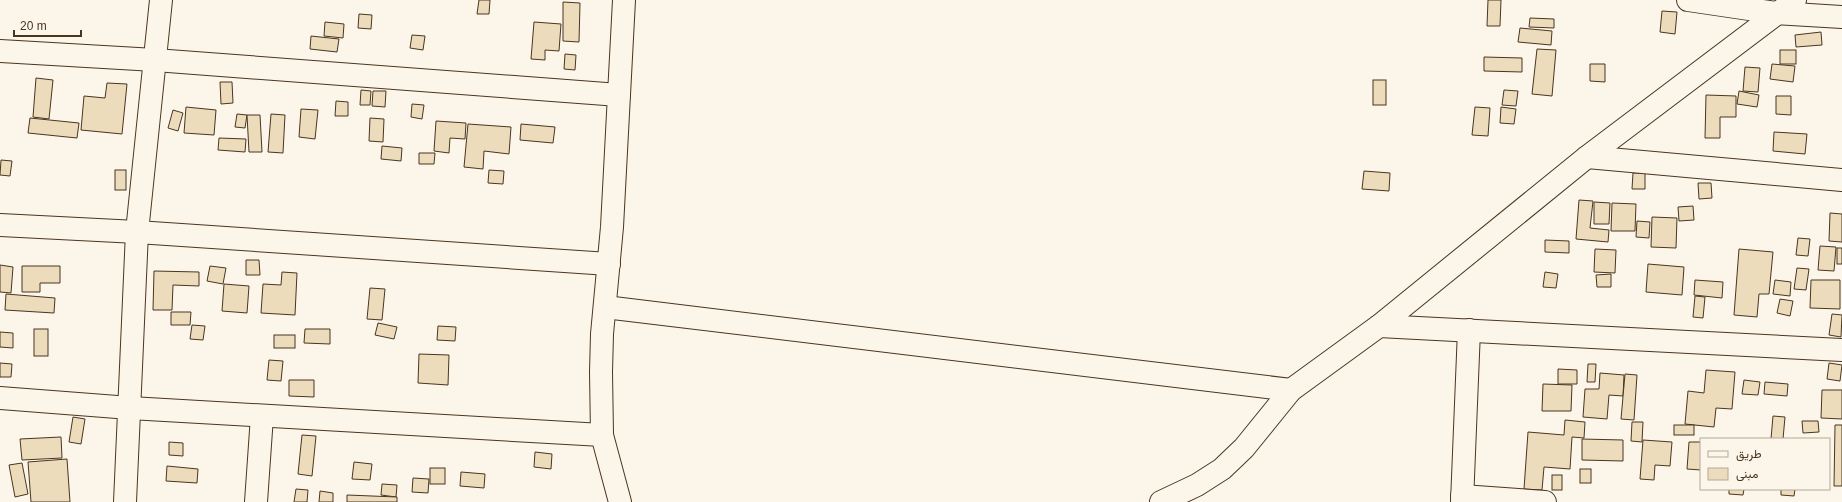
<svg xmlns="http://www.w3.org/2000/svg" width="1842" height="502" font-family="Helvetica,Vazirmatn,sans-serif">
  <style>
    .building { fill: #ecdcbc; stroke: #4a3520 }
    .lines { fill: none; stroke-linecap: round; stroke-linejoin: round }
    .minor-casing { stroke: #4a3520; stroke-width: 24 }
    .minor { stroke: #fbf6e9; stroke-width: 22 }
  </style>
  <rect width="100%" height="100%" fill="#fbf6e9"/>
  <g class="building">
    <path d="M479 0H490L489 14H477Z"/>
    <path d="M1488 0H1501L1500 26H1487Z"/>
    <path d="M563 2 580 3 579 42 563 41Z"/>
    <path d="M1662 11 1677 12 1675 34 1660 32Z"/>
    <path d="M359 14 372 15 371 29 358 28Z"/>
    <path d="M1530 18 1554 19V28L1529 27Z"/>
    <path d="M325 22 344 24 343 38 324 36Z"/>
    <path d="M534 22 561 24 559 51 545 50V60L531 59Z"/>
    <path d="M1520 28 1552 31 1551 45 1518 42Z"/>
    <path d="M1821 32 1822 45 1796 47 1795 35Z"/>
    <path d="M412 35 425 36 423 50 410 48Z"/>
    <path d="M311 36 339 39 337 52 310 49Z"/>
    <path d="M1537 49 1556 50 1552 96 1532 94Z"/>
    <rect x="1780" y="50" width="16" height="14"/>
    <path d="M565 54 576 55 575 70 564 69Z"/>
    <path d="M1484 57 1522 58V72L1484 71Z"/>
    <path d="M1590 64H1605V82L1590 81Z"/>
    <path d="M1772 64 1795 66 1793 82 1770 79Z"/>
    <path d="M1745 67 1760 68 1758 92 1743 91Z"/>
    <path d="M36 78 53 80 49 119 33 117Z"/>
    <rect x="1373" y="80" width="13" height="25"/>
    <path d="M220 82H232L233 103 221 104Z"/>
    <path d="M107 83 127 84 122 134 81 130 84 96 105 98Z"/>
    <path d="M361 90 371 91 370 105H360Z"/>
    <path d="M1504 90 1518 91 1516 106 1502 105Z"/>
    <path d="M373 91H386L385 107 372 106Z"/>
    <path d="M1739 91 1759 95 1757 107 1737 104Z"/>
    <path d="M1706 95 1736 96V117H1720V138H1705Z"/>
    <path d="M1776 96H1791V115L1776 114Z"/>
    <path d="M336 101 348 102V116H335Z"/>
    <path d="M412 104 424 105 422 119 411 117Z"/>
    <path d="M186 107 216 110 214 135 184 133Z"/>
    <path d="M1475 107 1490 108 1488 136 1472 135Z"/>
    <path d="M1501 107 1516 109 1514 124 1500 123Z"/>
    <path d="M301 109 318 110 315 139 299 137Z"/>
    <path d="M173 110 183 113 178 131 168 128Z"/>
    <path d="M237 114 247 115 245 128 235 127Z"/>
    <path d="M271 114 285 115 283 153 268 152Z"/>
    <path d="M247 115H260L262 152H249Z"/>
    <path d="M30 118 79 123 77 138 28 133Z"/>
    <path d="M370 118 384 119 383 142 369 141Z"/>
    <path d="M436 121 466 123 465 139 450 138 449 153 434 151Z"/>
    <path d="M468 124 511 127 509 154 484 151 483 169 464 167Z"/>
    <path d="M521 124 555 127 553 143 520 140Z"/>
    <path d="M1774 132 1807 134 1805 154 1773 151Z"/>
    <path d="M219 138 246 139 245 152 218 150Z"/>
    <path d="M382 146 402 148 401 161 381 159Z"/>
    <path d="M419 153H435L434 164H419Z"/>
    <path d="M1 160 12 161 10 176 0 175Z"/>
    <rect x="115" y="170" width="11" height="20"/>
    <path d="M489 170 504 171 503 184 488 183Z"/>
    <path d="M1364 171 1390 173 1389 191 1362 189Z"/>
    <path d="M1633 173H1645V189H1632Z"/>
    <path d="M1698 183H1711L1712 198 1699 199Z"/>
    <path d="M1579 200 1593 201 1590 228 1609 230 1608 242 1576 239Z"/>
    <path d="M1594 202 1610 203 1609 224H1594Z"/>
    <path d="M1612 203 1636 204 1635 231H1611Z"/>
    <path d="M1693 206 1694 220 1679 221 1678 207Z"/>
    <path d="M1830 213 1842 214V242L1829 241Z"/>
    <path d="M1652 217 1677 218 1676 248 1651 247Z"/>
    <path d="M1637 221 1650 222 1649 238 1636 237Z"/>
    <path d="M1798 238 1810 239 1808 256 1796 255Z"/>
    <path d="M1545 240 1569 241V253L1545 252Z"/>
    <path d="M1820 246 1836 247 1834 271 1818 270Z"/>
    <rect x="1837" y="248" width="5" height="16"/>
    <path d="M1595 249 1616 250 1615 273 1594 272Z"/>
    <path d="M1739 249 1773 252 1769 294H1759L1757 317 1734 315Z"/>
    <path d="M246 260H259L260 275H246Z"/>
    <path d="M1648 264 1684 267 1682 295 1646 292Z"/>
    <path d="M0 265 13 267 11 293 0 292Z"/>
    <path d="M22 266H60V283H40V292H22Z"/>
    <path d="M210 266 226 268 223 284 207 281Z"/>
    <path d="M1797 268 1809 269 1806 290 1794 289Z"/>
    <path d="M154 271 199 272V286L173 285 172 310H153Z"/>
    <path d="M282 272 297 273 295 315 261 313 263 284 281 285Z"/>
    <path d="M1545 272 1558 274 1556 288 1543 287Z"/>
    <path d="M1611 274V287H1597L1596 275Z"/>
    <path d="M1695 280 1723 282 1722 298 1694 295Z"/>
    <path d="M1775 280 1791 282 1790 296 1773 294Z"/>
    <path d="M1811 280H1840V309L1810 308Z"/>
    <path d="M224 284 249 286 247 313 222 311Z"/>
    <path d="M370 288 385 289 382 320 367 319Z"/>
    <path d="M6 294 55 298 54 313 5 310Z"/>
    <path d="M1695 296 1705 297 1703 318 1693 317Z"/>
    <path d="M1780 299 1793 301 1790 316 1777 313Z"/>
    <path d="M171 312H191L190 325H171Z"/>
    <path d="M1832 314 1842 315 1841 337 1829 335Z"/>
    <path d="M378 323 397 327 394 339 375 335Z"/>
    <path d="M192 325 205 326 203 340 190 339Z"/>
    <path d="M438 326 456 327 455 341 437 340Z"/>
    <rect x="34" y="329" width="14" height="27"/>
    <path d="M305 329H330V344L304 343Z"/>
    <path d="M0 332 13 333V348L0 347Z"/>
    <rect x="274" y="335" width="21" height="13"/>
    <path d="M419 354 449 355 448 385 418 383Z"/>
    <path d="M269 360 283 361 281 381 267 380Z"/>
    <path d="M0 363 12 364 11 377H0Z"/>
    <path d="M1829 363 1842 365 1840 381 1827 379Z"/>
    <path d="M1588 364H1596L1595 382H1587Z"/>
    <path d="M1558 369 1577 370V384H1558Z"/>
    <path d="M1706 370 1735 372 1732 409 1716 408 1714 427 1685 424 1688 391 1704 393Z"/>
    <path d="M1600 373 1624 375 1623 396 1609 395 1607 419 1583 417 1585 389H1599Z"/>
    <path d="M1625 374 1637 375 1634 420 1621 419Z"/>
    <path d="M289 380H314V397L289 396Z"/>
    <path d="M1744 380 1760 382 1758 395 1742 394Z"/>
    <path d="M1765 382 1788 384 1787 396 1764 394Z"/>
    <path d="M1543 384 1572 385 1571 411H1542Z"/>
    <path d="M1822 390H1842V419L1821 418Z"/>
    <path d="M1773 416 1785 417 1783 439H1771Z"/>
    <path d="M73 417 85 419 81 444 69 442Z"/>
    <path d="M1565 420 1585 422 1584 438 1572 437 1570 469 1544 467 1542 490 1524 489 1528 432 1564 435Z"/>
    <path d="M1802 421H1818L1819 432 1803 433Z"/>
    <path d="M1632 422H1643L1642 442 1631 441Z"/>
    <rect x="1674" y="425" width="20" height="10"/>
    <path d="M1835 425H1842V486H1834Z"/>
    <path d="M302 435 316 436 312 476 298 474Z"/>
    <path d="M61 437 62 458 22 460 20 439Z"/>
    <path d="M1582 439 1623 440V461L1582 460Z"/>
    <path d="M1643 440 1672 442 1670 466 1655 465 1654 480 1640 479Z"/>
    <path d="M169 442 183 443V456L169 455Z"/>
    <path d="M1689 442H1701V470L1687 469Z"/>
    <path d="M535 452 552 454 551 469 534 467Z"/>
    <path d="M67 459 70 502H31L28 462Z"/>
    <path d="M354 462 372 464 370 480 352 479Z"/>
    <path d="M22 463 28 494 15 497 9 465Z"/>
    <path d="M167 466 198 469 197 483 166 481Z"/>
    <rect x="430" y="468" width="15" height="16"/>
    <rect x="1580" y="469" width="11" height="14"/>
    <path d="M461 472 485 474 484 488 460 486Z"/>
    <rect x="1552" y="475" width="10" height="15"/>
    <path d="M413 478 429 479 428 493 412 492Z"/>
    <path d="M382 484 397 485 396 497 381 495Z"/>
    <path d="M296 489 308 490 307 502H294Z"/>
    <path d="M1729 489H1744L1743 495 1729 494Z"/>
    <path d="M1781 489H1795L1794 496 1781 495Z"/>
    <path d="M320 491 333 493V502H319Z"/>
    <path d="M347 495 397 497V502H347Z"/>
  </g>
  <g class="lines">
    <g class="minor-casing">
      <g id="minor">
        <path d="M1688 0 1776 13 1842 17"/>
        <path d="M0 51 155 60 619 95"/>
        <path d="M1587 157 1842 180"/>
        <path d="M0 225 137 232 609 264"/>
        <path d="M605 307 1291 390"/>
        <path d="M1379 326 1842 350"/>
        <path d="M0 398 130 408 602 435"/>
        <path d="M1462 496 1545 502"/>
        <path d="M125 502 137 232 161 0"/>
        <path d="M256 502 262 416"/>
        <path d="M620 502 602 435 601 372 602 334 612 227 624 0"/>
        <path d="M1161 502 1197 485 1222 469 1244 448 1291 390 1379 326 1587 157 1795 0"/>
        <path d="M1462 502 1469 330"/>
      </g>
    </g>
    <use href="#minor" class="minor"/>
  </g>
  <rect x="1700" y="438" width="130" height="52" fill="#fbf6e9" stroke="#b4a999"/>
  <rect x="1708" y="451" width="20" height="6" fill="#fbf6e9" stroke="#b4a999"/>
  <text x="1736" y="458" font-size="12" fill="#4a3520">طريق</text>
  <rect x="1708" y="468" width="20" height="12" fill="#ecdcbc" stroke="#b4a999"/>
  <text x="1736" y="478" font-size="12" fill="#4a3520">مبنى</text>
  <path d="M14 30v6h67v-6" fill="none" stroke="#4a3520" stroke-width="2"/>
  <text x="20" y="30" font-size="12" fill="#4a3520" stroke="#fbf6e9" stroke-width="3" paint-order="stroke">20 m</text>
</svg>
